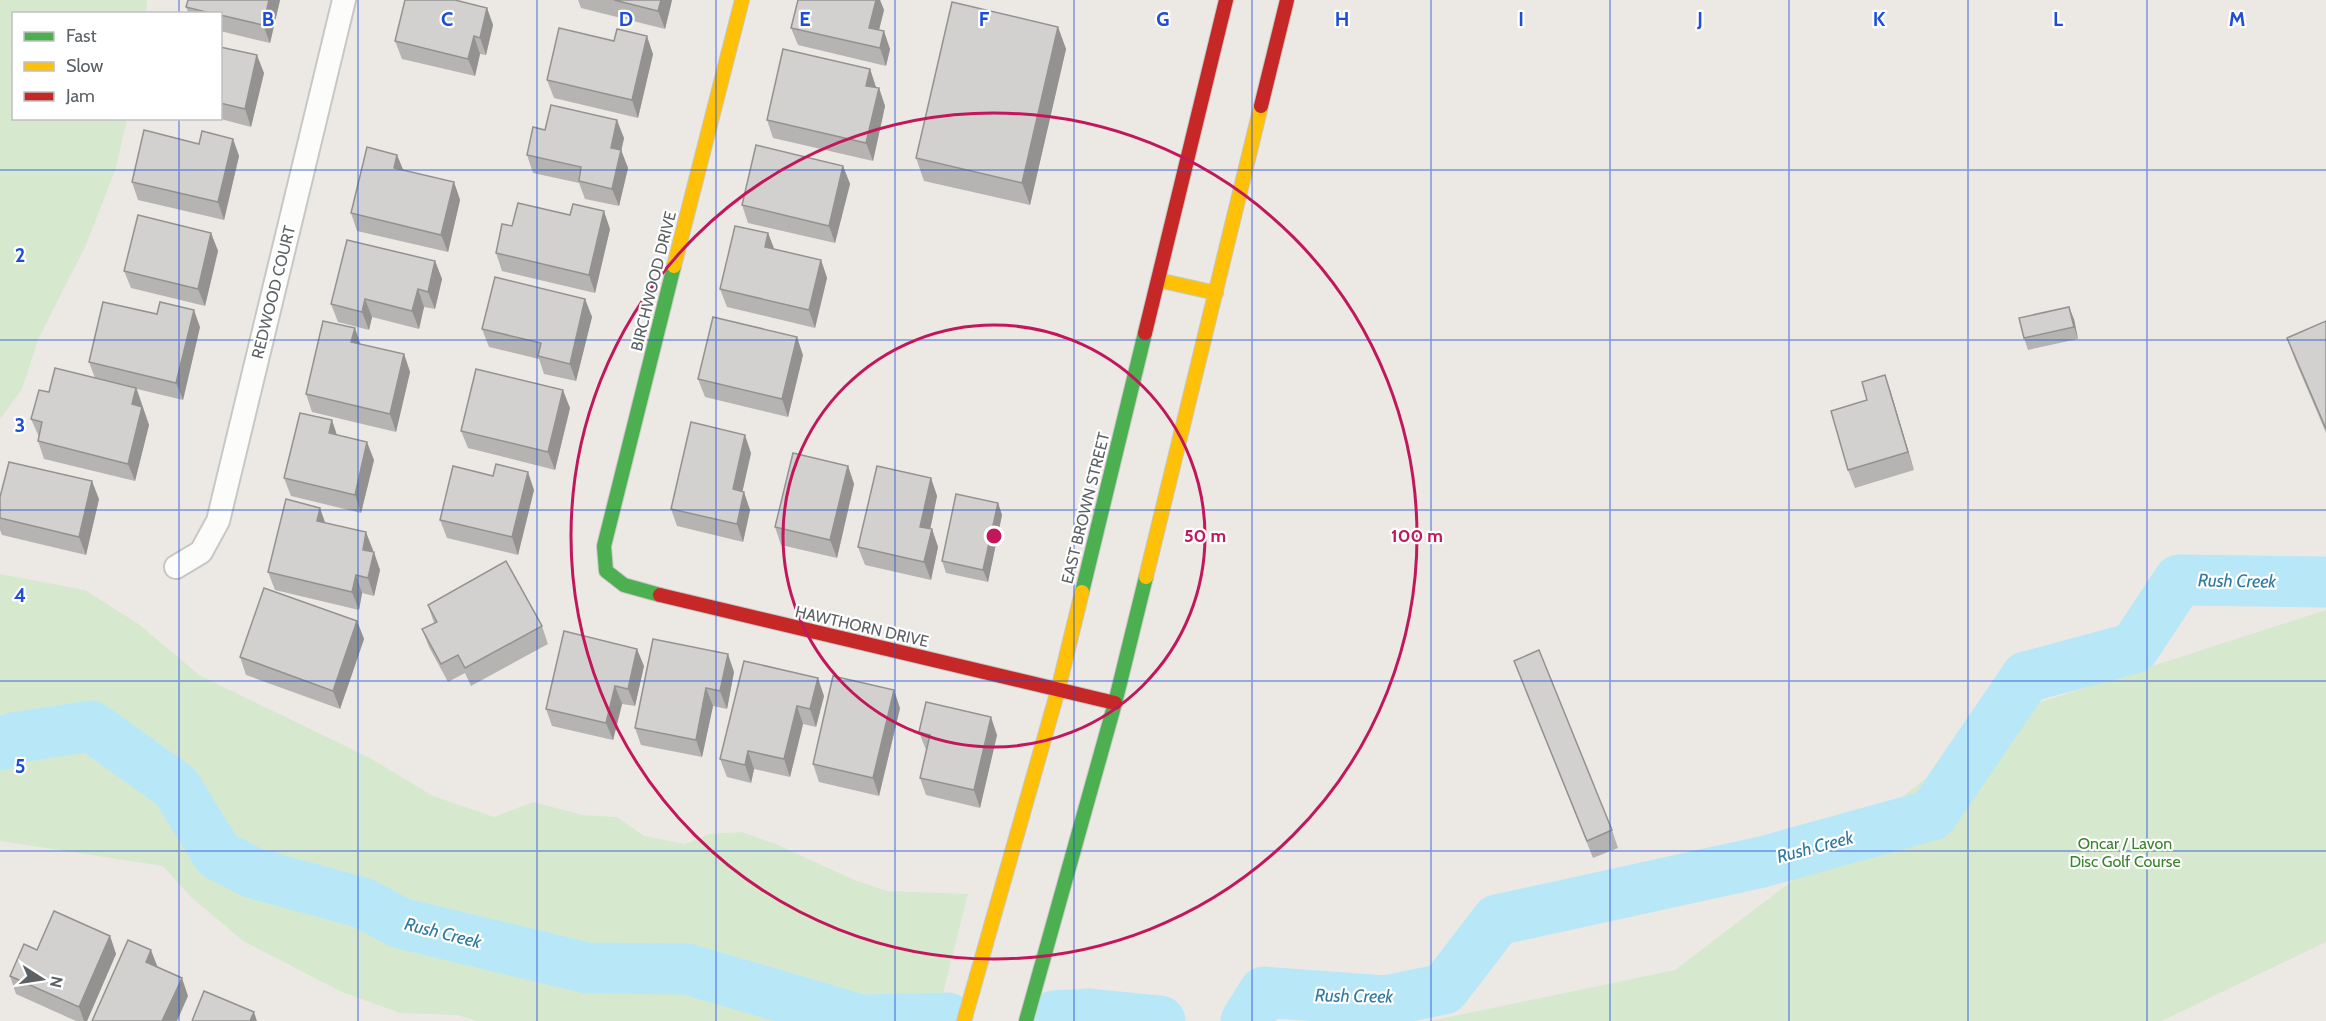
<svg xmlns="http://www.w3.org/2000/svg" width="2326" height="1021" font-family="Cabin,sans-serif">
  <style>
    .green { fill: #d6e9ce }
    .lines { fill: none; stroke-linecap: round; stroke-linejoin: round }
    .river { stroke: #b8e8f7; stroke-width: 51 }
    .street-casing { stroke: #c7c7c6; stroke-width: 26 }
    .fast-casing { stroke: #c7c7c7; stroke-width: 16 }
    .slow-casing { stroke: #c7c7c7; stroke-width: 16 }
    .jam-casing { stroke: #c7c7c7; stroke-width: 16 }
    .street { stroke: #fcfcfb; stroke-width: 22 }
    .fast { stroke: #4caf50; stroke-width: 14 }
    .slow { stroke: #ffc107; stroke-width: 14 }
    .jam { stroke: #c62828; stroke-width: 14 }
    .wall { fill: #b5b4b2 }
    .shaded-wall { fill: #949291 }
    .building { fill: #d3d1cf; stroke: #949291; stroke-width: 1.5 }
    .grid { fill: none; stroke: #1d4ed8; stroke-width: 1.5; stroke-opacity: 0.55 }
    .ring { fill: none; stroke: #c2185b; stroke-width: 3 }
    .labels { text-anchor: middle; stroke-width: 4.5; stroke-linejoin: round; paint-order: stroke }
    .street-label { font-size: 16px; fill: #5b6165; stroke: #fff }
    .park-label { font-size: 16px; fill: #37832b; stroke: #fff }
    .water-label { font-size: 18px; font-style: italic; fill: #2f7aa0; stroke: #fff }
    .grid-label { font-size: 20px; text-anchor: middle; font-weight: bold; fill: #1d4ed8; stroke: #fff; stroke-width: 4.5; stroke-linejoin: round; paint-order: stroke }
    .centre { fill: #c2185b; stroke: #fff; stroke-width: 3 }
    .ring-label { font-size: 18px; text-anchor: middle; font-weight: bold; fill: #c2185b; stroke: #fff; stroke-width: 4.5; stroke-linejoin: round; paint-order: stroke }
  </style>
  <rect width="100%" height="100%" fill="#ece9e5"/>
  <g class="green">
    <path d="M0 0H147L146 13 14 14V118L127 119 116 168 86 245 38 340 22 389 0 419Z"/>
    <path d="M0 574 85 590 140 625 199 675 370 758 433 796 494 817 533 802 583 815 617 817 644 836 685 844 710 834 742 832 778 845 852 879 887 891 968 894 936 1021H477L457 1015 400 1013 342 992 243 941 192 898 163 866 0 841Z"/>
    <path d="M2326 610V942L2162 1021H1430L1675 970 2016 710Z"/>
  </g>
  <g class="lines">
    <g class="river">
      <path d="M0 745 13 738 91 726 176 787 218 855 253 873 363 903 400 923 587 968 687 969 861 1020 948 1018"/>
      <path d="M1054 1016 1090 1014 1160 1021"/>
      <path d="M1246 1021 1264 992 1385 1001 1444 989 1497 920 1762 862 1932 815 2026 677 2134 648 2179 580 2326 582"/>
    </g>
    <g class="street-casing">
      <path id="street" d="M176 567 201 552 218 521 344 0"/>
    </g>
    <g class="fast-casing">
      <g id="fast">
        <path d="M1082 592 1145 333"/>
        <path d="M660 595 624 585 606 571 604 546 674 266"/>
        <path d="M1026 1021 1115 703 1146 577"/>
      </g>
    </g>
    <g class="slow-casing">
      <g id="slow">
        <path d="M674 266 742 0"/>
        <path d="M1158 280 1216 293"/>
        <path d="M1146 577 1261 106"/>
        <path d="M964 1021 1058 690 1082 592"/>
      </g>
    </g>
    <g class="jam-casing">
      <g id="jam">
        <path d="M1261 106 1287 0"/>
        <path d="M1145 333 1226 0"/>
        <path d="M660 595 1115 703"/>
      </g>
    </g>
    <use href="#street" class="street"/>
    <use href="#fast" class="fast"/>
    <use href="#slow" class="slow"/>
    <use href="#jam" class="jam"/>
  </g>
  <g class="wall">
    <path d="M280 0 270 43 220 31V14H189L186 7Z"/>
    <path d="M578 0H672L665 29 581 8Z"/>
    <path d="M798 0H880L884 10 879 30 890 49 886 66 798 45 791 28Z"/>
    <path d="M487 8 493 25 486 55 480 54 475 76 402 59 395 41Z"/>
    <path d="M1058 27 1066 49 1030 205 924 181 916 158Z"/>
    <path d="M614 41 653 54 638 118 554 98 547 80Z"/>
    <path d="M220 47 264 73 251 127 217 118H220Z"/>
    <path d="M870 69 876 88H879L885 106 873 161 773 138 767 120Z"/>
    <path d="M545 130 624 138 621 150 628 168 619 206 585 199 579 183 533 173 527 155Z"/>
    <path d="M233 139 239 156 224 220 138 200 132 182 199 144Z"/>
    <path d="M397 155 403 170 454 182 460 200 448 252 357 231 351 213Z"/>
    <path d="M843 166 850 184 835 243 748 223 742 205Z"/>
    <path d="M512 226 610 229 595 293 502 271 496 253Z"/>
    <path d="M211 233 218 251 205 306 131 288 124 271Z"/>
    <path d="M768 233 774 249 821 260 827 278 815 328 727 307 720 289Z"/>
    <path d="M435 261 442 279 435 309 424 307 419 329 372 317 369 330 338 322 331 304Z"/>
    <path d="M585 299 592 317 576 381 544 374 539 359 489 347 482 329Z"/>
    <path d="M2074 319 2078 339 2028 350 2024 338Z"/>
    <path d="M2326 321V433L2295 360 2287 338Z"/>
    <path d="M200 327 183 400 137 389 149 425 135 481 44 459 38 441 39 437 31 419 49 392 95 378 89 362Z"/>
    <path d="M360 344 404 354 410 372 396 432 312 412 306 394Z"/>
    <path d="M803 355 788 417 705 397 698 379Z"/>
    <path d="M1885 375 1891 393 1914 470 1855 488 1848 470 1867 400Z"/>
    <path d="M570 408 555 470 468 448 461 431Z"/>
    <path d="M337 435 374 460 361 513 291 496 284 478Z"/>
    <path d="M751 453 742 492 750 510 743 542 677 526 671 509Z"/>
    <path d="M848 466 854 484 837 558 781 545 775 527Z"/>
    <path d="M493 476 534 490 518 555 447 538 440 520Z"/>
    <path d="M931 478 937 496 930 529H932L938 547 931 580 865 565 858 547Z"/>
    <path d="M0 497 99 499 86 555 2 535 0 530Z"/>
    <path d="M998 503 1002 515 988 582 946 573 942 561Z"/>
    <path d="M325 523 373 550 372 552 380 570 374 596 362 593 359 610 275 590 268 572Z"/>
    <path d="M428 605 542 626 548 644 471 686 465 673 448 682 429 647 422 629 434 623Z"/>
    <path d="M357 621 364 639 340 709 246 675 240 657Z"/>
    <path d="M744 661 824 696 816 727 803 724 790 777 754 769 751 783 727 777 720 759Z"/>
    <path d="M1514 661 1612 830 1618 848 1593 858Z"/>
    <path d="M644 666 635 706 622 704 613 740 552 726 546 709Z"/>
    <path d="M734 672 727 709 713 706 702 757 641 745 635 728Z"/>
    <path d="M900 708 879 796 819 782 813 764Z"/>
    <path d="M919 732 997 735 980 808 926 795 920 778 926 750Z"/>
    <path d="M110 936 116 954 87 1021H76L16 994 10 976 37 950Z"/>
  </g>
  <g class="shaded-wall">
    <path d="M269 0H280L270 43 263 25Z"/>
    <path d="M661 0H672L665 29 658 11Z"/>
    <path d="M876 0H880L884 10 875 46 869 28Z"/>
    <path d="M487 8 493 25 486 55 480 38Z"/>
    <path d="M1058 27 1066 49 1030 205 1022 183Z"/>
    <path d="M884 31 890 49 886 66 880 48Z"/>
    <path d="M474 36 480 54 475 76 468 59Z"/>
    <path d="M647 36 653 54 638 118 632 100Z"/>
    <path d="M257 55 264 73 251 127 245 109Z"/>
    <path d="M870 69 876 87 873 104 866 86Z"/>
    <path d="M879 88 885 106 873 161 866 143Z"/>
    <path d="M617 120 624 138 618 166 611 148Z"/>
    <path d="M233 139 239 156 224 220 218 202Z"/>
    <path d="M621 150 628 168 619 206 612 189Z"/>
    <path d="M397 155 404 172 394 168Z"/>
    <path d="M843 166 850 184 835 243 829 226Z"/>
    <path d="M454 182 460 200 448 252 441 235Z"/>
    <path d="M604 211 610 229 595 293 589 275Z"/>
    <path d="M211 233 218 251 205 306 198 289Z"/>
    <path d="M768 233 775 251 765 247Z"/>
    <path d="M821 260 827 278 815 328 809 310Z"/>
    <path d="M435 261 442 279 435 309 428 292Z"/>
    <path d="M418 289 424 307 419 329 412 311Z"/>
    <path d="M365 299 372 317 369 330 362 312Z"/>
    <path d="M585 299 592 317 576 381 570 364Z"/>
    <path d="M2069 307 2074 319 2078 339 2074 327Z"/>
    <path d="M194 310 200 327 183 400 176 383Z"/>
    <path d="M355 328 361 346 351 342Z"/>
    <path d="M797 337 803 355 788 417 782 399Z"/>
    <path d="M404 354 410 372 396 432 390 414Z"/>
    <path d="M1885 375 1891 393 1914 470 1908 452Z"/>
    <path d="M136 388 149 425 135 481 128 464 132 404Z"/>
    <path d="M563 390 570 408 555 470 548 452Z"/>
    <path d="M332 420 338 438 329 433Z"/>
    <path d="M745 435 751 453 739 507 733 489Z"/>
    <path d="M367 442 374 460 361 513 355 495Z"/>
    <path d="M848 466 854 484 837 558 830 540Z"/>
    <path d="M528 472 534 490 518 555 512 537Z"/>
    <path d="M931 478 937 496 927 545 920 527Z"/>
    <path d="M92 481 99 499 86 555 79 537Z"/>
    <path d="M744 492 750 510 743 542 737 524Z"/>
    <path d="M998 503 1002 515 988 582 983 570Z"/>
    <path d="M320 508 326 525 317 521Z"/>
    <path d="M932 529 938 547 931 580 924 562Z"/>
    <path d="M366 532 373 550 369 568 363 550Z"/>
    <path d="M374 552 380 570 374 596 368 578Z"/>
    <path d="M356 575 362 593 359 610 352 592Z"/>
    <path d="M357 621 364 639 340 709 333 691Z"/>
    <path d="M637 649 644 666 635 706 628 689Z"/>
    <path d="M728 654 734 672 727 709 720 691Z"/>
    <path d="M818 678 824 696 816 727 810 709Z"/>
    <path d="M615 686 622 704 613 740 606 723Z"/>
    <path d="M706 688 713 706 702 757 696 740Z"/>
    <path d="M894 690 900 708 879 796 873 778Z"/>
    <path d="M797 706 803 724 790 777 784 759Z"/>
    <path d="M991 717 997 735 980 808 974 790Z"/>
    <path d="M748 751 754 769 751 783 745 765Z"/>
    <path d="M110 936 116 954 87 1021H84L79 1007Z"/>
    <path d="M151 950 158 968 146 962Z"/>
    <path d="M182 978 188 996 177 1021H162Z"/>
    <path d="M254 1012 257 1021H250Z"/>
  </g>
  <g class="building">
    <path d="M188 0H269L263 25 220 15V14H214L186 7Z"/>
    <path d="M405 0H455L487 8 480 38 474 36 468 59 395 41Z"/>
    <path d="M614 0H661L658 11Z"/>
    <path d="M798 0H876L869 28 884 31 880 48 791 28Z"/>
    <path d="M952 2 1058 27 1022 183 916 158Z"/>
    <path d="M559 28 614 41 617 29 647 36 632 100 547 80Z"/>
    <path d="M220 47 257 55 245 109 220 103Z"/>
    <path d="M783 49 870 69 866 86 879 88 866 143 767 120Z"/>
    <path d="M551 105 617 120 611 148 621 150 612 189 579 181 581 167 527 155 533 127 545 130Z"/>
    <path d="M144 130 199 144 202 131 233 139 218 202 132 182Z"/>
    <path d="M756 145 843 166 829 226 742 205Z"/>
    <path d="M367 147 397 155 394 168 454 182 441 235 351 213Z"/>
    <path d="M518 203 570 215 573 204 604 211 589 275 496 253 502 224 512 226Z"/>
    <path d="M138 215 211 233 198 289 124 271Z"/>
    <path d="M735 226 768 233 765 247 821 260 809 310 720 289Z"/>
    <path d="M347 240 435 261 428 292 418 289 412 311 365 299 362 312 331 304Z"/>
    <path d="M495 277 585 299 570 364 538 356 541 343 482 329Z"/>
    <path d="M103 302 157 314 160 302 194 310 176 383 89 362Z"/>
    <path d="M2069 307 2074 327 2024 338 2019 318Z"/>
    <path d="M713 317 797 337 782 399 698 379Z"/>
    <path d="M323 321 355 328 351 342 404 354 390 414 306 394Z"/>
    <path d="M2326 321V429L2287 338Z"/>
    <path d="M55 368 136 388 132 404 142 407 128 464 38 441 42 422 31 419 39 390 49 392Z"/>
    <path d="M476 369 563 390 548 452 461 431Z"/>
    <path d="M1885 375 1908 452 1848 470 1831 411 1867 400 1862 382Z"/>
    <path d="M300 413 332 420 329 433 367 442 355 495 284 478Z"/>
    <path d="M691 422 745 435 733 489 744 492 737 524 671 509Z"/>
    <path d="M793 453 848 466 830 540 775 527Z"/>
    <path d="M9 462 92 481 79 537 0 518V497Z"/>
    <path d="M496 464 528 472 512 537 440 520 453 466 493 476Z"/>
    <path d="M877 466 931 478 920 527 932 529 924 562 858 547Z"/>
    <path d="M956 494 998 503 983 570 942 561Z"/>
    <path d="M286 499 320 508 317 521 366 532 363 550 374 552 368 578 356 575 352 592 268 572Z"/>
    <path d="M506 561 542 626 465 668 458 655 441 664 422 629 437 622 428 605Z"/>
    <path d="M264 588 357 621 333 691 240 657Z"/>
    <path d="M564 631 637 649 628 689 615 686 606 723 546 709Z"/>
    <path d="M653 639 728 654 720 691 706 688 696 740 635 728Z"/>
    <path d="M1539 650 1612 830 1587 841 1514 661Z"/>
    <path d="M744 661 818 678 810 709 797 706 784 759 748 751 745 765 720 759Z"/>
    <path d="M833 676 894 690 873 778 813 764Z"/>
    <path d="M926 702 991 717 974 790 920 778 930 735 919 732Z"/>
    <path d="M54 911 110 936 79 1007 10 976 24 944 37 950Z"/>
    <path d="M128 940 151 950 146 962 182 978 162 1021H92Z"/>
    <path d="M204 991 254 1012 250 1021H192Z"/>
  </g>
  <path class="grid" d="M179 0V14M358 0V1021M537 0V1021M716 0V1021M895 0V1021M1074 0V1021M1252 0V1021M1431 0V1021M1610 0V1021M1789 0V1021M1968 0V1021M2147 0V1021M179 118V1021M0 170H2326M0 340H2326M0 510H2326M0 681H2326M0 851H2326"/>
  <g class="ring">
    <circle cx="994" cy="536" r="211"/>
    <circle cx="994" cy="536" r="423"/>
  </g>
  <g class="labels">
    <g class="street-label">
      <text transform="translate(653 281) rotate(-76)" y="6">BIRCHWOOD DRIVE</text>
      <text transform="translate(273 292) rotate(-76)" y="6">REDWOOD COURT</text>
      <text transform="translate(1085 508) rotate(-76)" y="6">EAST BROWN STREET</text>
      <text transform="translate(862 626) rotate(13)" y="6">HAWTHORN DRIVE</text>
    </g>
    <g class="park-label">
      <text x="2125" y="849">Oncar / Lavon<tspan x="2125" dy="18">Disc Golf Course</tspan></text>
    </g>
    <g class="water-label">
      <text transform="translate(2237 581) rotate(1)" y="6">Rush Creek</text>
      <text transform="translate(1815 847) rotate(-15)" y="6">Rush Creek</text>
      <text transform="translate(443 933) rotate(14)" y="6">Rush Creek</text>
      <text transform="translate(1354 996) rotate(1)" y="6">Rush Creek</text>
    </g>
  </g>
  <g class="grid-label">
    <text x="268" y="26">B</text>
    <text x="447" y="26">C</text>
    <text x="626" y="26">D</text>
    <text x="805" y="26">E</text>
    <text x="984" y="26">F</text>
    <text x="1163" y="26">G</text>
    <text x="1342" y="26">H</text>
    <text x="1521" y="26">I</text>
    <text x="1700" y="26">J</text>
    <text x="1879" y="26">K</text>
    <text x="2058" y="26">L</text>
    <text x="2237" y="26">M</text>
    <text x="20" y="262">2</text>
    <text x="20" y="432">3</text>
    <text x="20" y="602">4</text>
    <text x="20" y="773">5</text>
  </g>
  <circle cx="994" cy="536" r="9" class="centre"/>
  <g class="ring-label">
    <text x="1205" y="542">50 m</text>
    <text x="1417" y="542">100 m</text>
  </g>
  <rect x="12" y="12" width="210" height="108" fill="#ffffff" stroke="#bdc0c1" stroke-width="1.5"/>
  <rect x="24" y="32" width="30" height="9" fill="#4caf50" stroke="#bdc0c1" stroke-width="1.5"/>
  <text x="66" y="42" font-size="18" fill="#5b6165">Fast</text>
  <rect x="24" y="62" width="30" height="9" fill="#ffc107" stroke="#bdc0c1" stroke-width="1.5"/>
  <text x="66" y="72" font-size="18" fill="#5b6165">Slow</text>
  <rect x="24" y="92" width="30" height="9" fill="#c62828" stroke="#bdc0c1" stroke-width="1.5"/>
  <text x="66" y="102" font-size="18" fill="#5b6165">Jam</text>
  <g transform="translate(42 979) rotate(102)" stroke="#ffffff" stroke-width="4.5" paint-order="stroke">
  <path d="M0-4.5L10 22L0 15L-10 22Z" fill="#5b6165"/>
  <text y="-9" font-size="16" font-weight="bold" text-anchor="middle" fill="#5b6165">N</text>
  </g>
</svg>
